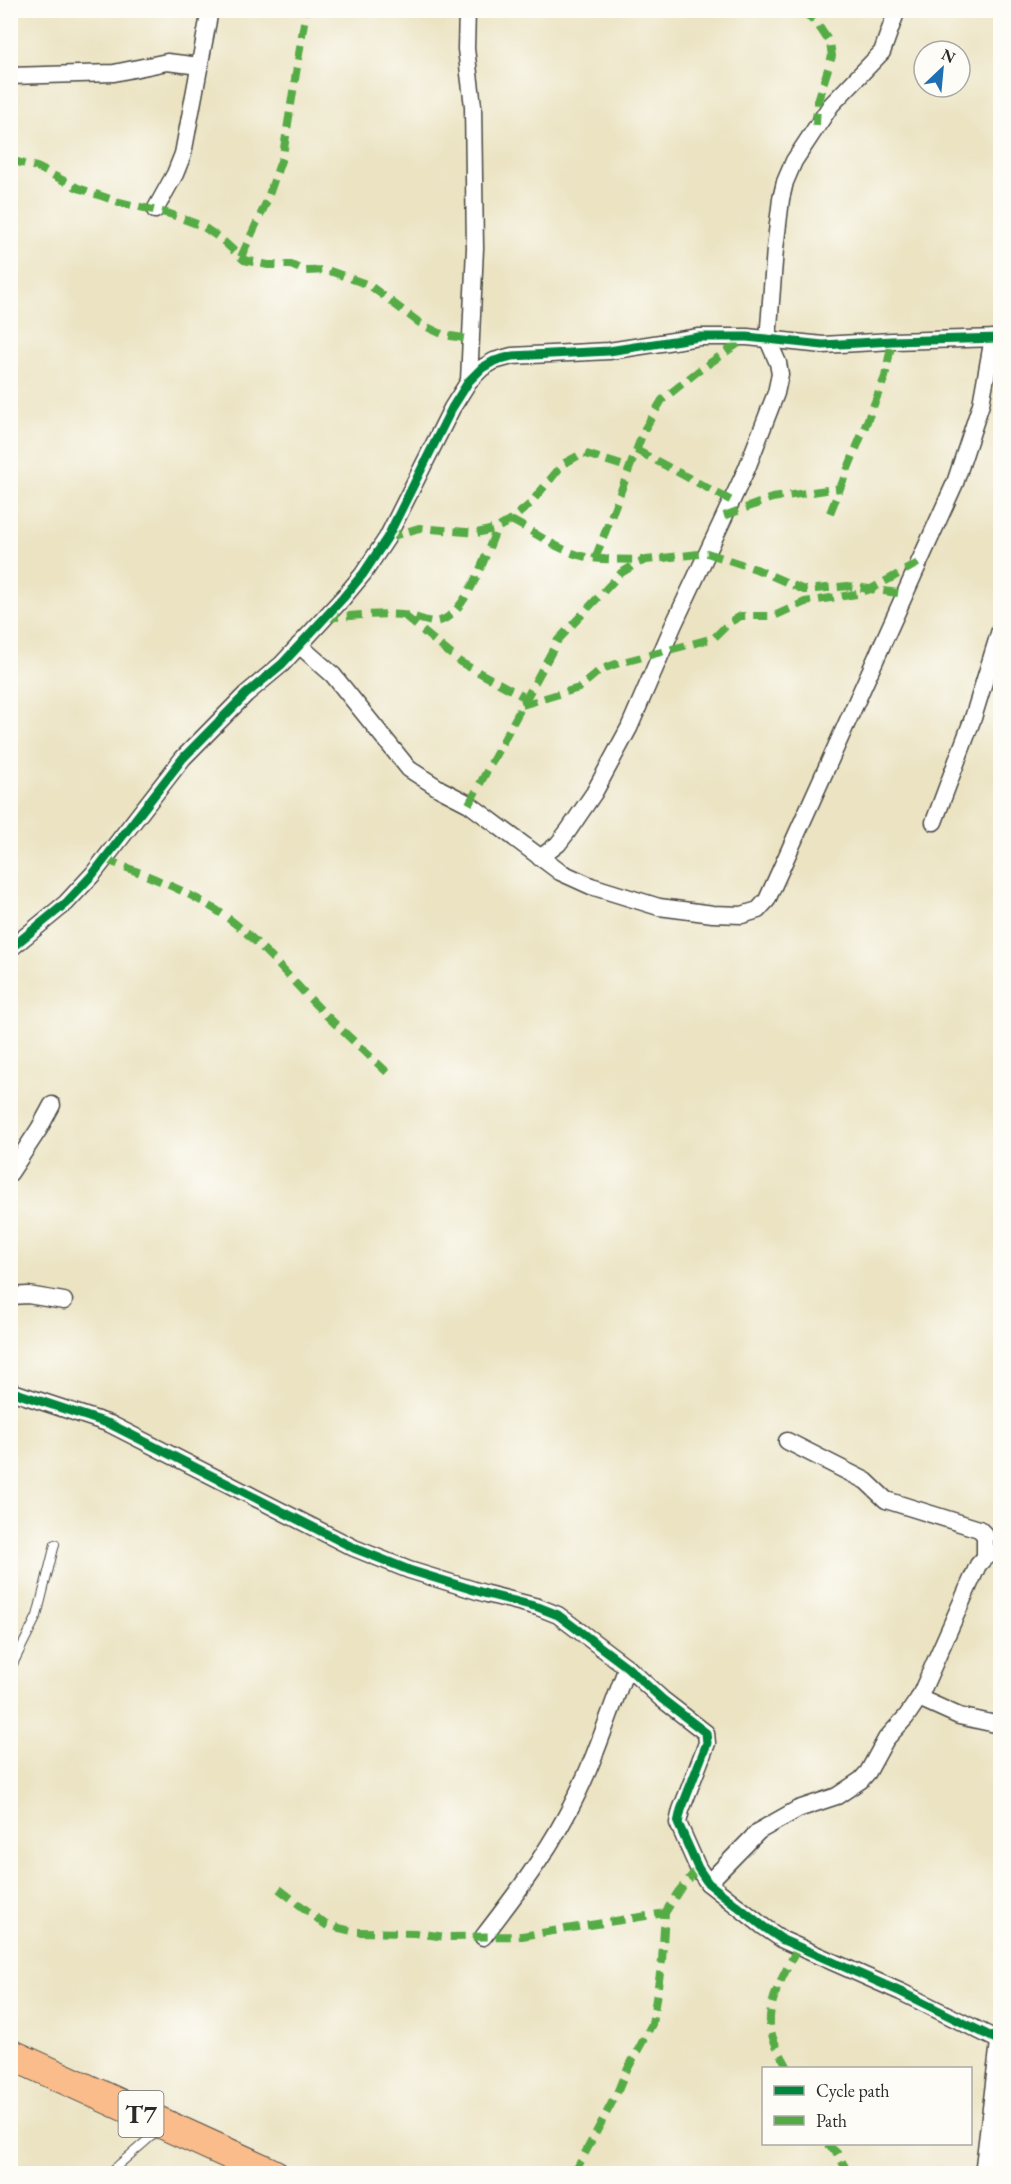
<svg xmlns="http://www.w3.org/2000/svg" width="1011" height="2184" font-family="'EB Garamond',serif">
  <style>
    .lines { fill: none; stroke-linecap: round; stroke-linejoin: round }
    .lane-casing { stroke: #484742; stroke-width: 10 }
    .street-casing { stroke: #484742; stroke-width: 19 }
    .highway-casing { stroke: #484742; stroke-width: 32 }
    .lane { stroke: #fff; stroke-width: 8 }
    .street { stroke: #fff; stroke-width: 16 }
    .highway { stroke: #f9bc8a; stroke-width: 30 }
    .quiet { stroke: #54ab44; stroke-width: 8; stroke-dasharray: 15 8; stroke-linecap: butt }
    .cycleway-casing { stroke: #fdfcf7; stroke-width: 13 }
    .cycleway { stroke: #00873e; stroke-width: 9 }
    .labels { text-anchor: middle; stroke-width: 4.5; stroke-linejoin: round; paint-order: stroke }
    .shield { fill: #fdfcf7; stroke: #6a6a68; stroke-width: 1.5 }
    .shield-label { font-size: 26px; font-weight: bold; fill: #2b2b2b }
  </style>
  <rect width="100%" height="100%" fill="#fdfcf7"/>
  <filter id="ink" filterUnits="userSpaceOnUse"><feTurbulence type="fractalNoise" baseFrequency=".0167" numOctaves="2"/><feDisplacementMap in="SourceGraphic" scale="12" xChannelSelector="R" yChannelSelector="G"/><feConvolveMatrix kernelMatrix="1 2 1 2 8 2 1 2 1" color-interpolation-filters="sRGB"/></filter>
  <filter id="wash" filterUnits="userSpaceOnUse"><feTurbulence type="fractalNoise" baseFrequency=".008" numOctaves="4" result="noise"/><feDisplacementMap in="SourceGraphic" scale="24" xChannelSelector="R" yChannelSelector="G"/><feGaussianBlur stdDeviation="1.35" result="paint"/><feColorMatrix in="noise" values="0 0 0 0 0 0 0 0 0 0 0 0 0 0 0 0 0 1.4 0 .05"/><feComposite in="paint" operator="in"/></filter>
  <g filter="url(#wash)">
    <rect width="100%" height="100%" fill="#ebe3c2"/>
  </g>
  <g filter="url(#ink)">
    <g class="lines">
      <g class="lane-casing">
        <g id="lane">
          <path d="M10 1670 37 1616 55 1544"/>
          <path d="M10 2083 15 2063"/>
          <path d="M108 2174 160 2129"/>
        </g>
      </g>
      <g class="street-casing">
        <g id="street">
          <path d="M467 10 466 49 473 106 475 248 469 381"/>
          <path d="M10 76 114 73 167 62 200 66"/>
          <path d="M155 210 175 174 183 154 210 10"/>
          <path d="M299 645 333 675 409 769 440 789 469 804 560 872 591 886 659 907 713 914 742 915 758 910 767 900 955 483 981 404 993 338"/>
          <path d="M934 822 973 718 1000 630"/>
          <path d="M540 858 558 844 568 831 594 793 629 728 673 626 747 468 776 393 780 374 778 363 768 340 775 249 781 199 785 182 794 161 831 105 882 52 897 10"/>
          <path d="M10 949 66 903 93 874 183 758 246 694 282 664 343 598 363 574 387 538 452 408 469 381 482 368 494 361 512 356 609 351 699 337H747L823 345 892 341 1000 338"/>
          <path d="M10 1173 39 1129 52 1105"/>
          <path d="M10 1296 28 1295 64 1301"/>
          <path d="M10 1391 110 1424 354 1548 409 1570 487 1594 538 1607 558 1615 627 1667 662 1699 706 1733 707 1743 681 1810 678 1823 698 1868 708 1883 764 1927 783 1940 901 1992 998 2040"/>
          <path d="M787 1441 866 1481 886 1500 979 1529 985 1535V1556"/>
          <path d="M919 1698 959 1716 1000 1725"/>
          <path d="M708 1883 759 1831 798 1809 837 1796 861 1780 868 1772 886 1739 906 1717 919 1698 978 1565C984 1558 990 1551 1000 1553"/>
          <path d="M483 1937C513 1898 543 1859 566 1816 592 1769 608 1717 627 1667"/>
          <path d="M983 2174 1000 2034"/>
        </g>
      </g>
      <g class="highway-casing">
        <path id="highway" d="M10 2054 273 2174"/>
      </g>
      <use href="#lane" class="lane"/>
      <use href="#street" class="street"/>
      <use href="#highway" class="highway"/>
      <g class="quiet">
        <path d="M803 10 820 28 830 43 832 56 817 104 816 125"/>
        <path d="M10 160 37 167 78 188 119 202 170 214 202 226 221 239 244 260 268 265H291L305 271 327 270 369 285 421 324 444 335 470 339"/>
        <path d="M241 257 266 203 283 155 306 10"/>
        <path d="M636 450 732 501"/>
        <path d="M830 513 885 377 892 341"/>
        <path d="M724 516 772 498 840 488"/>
        <path d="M511 520C533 531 555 548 578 555 598 561 622 559 643 560"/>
        <path d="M387 538 419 528 477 533 497 528 511 520 530 504 563 464 583 453 630 468"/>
        <path d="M595 559 644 430 662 400 697 372 746 338"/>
        <path d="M405 616 460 662 526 698"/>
        <path d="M324 618C350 616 377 613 403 615 413 615 425 622 435 622 465 620 487 551 497 528"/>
        <path d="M522 705 579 688 600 670 616 664 714 638 730 622 741 616H774L805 602 857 594 873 588 920 562"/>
        <path d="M469 804 558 640 621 573 636 564 646 560 707 553 756 569 804 590 848 586 905 594"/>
        <path d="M104 859C141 873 179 887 213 908 254 933 285 974 319 1008 342 1031 368 1054 392 1077"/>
        <path d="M279 1889 326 1925 356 1932 415 1933 446 1937 522 1936 665 1913"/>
        <path d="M788 2068C782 2056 771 2040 770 2025 768 1998 787 1970 798 1947"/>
        <path d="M827 2144 837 2153 849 2174"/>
        <path d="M574 2174 617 2093 624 2076 652 2024 662 1961 665 1913 678 1892 698 1868"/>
      </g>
      <g class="cycleway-casing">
        <g id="cycleway">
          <path d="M10 949 66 903 93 874 183 758 246 694 282 664 343 598 363 574 387 538 452 408 469 381 482 368 494 361 512 356 609 351 699 337H747L823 345 892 341 1000 338"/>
          <path d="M10 1391 110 1424 354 1548 409 1570 487 1594 538 1607 558 1615 627 1667 662 1699 706 1733 707 1743 681 1810 678 1823 698 1868 708 1883 764 1927 783 1940 901 1992 998 2040"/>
        </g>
      </g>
      <use href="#cycleway" class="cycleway"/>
    </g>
  </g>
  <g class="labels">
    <rect class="shield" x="118.5" y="2091" width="45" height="46" rx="4.5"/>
    <g class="shield-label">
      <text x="141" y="2123">T7</text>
    </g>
  </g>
  <rect width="1011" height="2184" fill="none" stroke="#fdfcf7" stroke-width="36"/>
  <rect x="762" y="2067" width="210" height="78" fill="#fdfcf7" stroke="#a9a8a5" stroke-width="1.5"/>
  <rect x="774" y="2086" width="30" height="9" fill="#00873e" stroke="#a9a8a5" stroke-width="1.5"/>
  <text x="816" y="2097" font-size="18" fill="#2b2b2b">Cycle path</text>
  <rect x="774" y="2116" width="30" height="9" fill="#54ab44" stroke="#a9a8a5" stroke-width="1.5"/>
  <text x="816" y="2127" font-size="18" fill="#2b2b2b">Path</text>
  <g transform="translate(942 69) rotate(26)"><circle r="28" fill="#fdfcf7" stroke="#a9a8a5" stroke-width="1.5"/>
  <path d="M0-4.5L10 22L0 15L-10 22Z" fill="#1f6fb2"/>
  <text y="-9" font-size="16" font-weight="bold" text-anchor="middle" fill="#2b2b2b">N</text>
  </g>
</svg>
